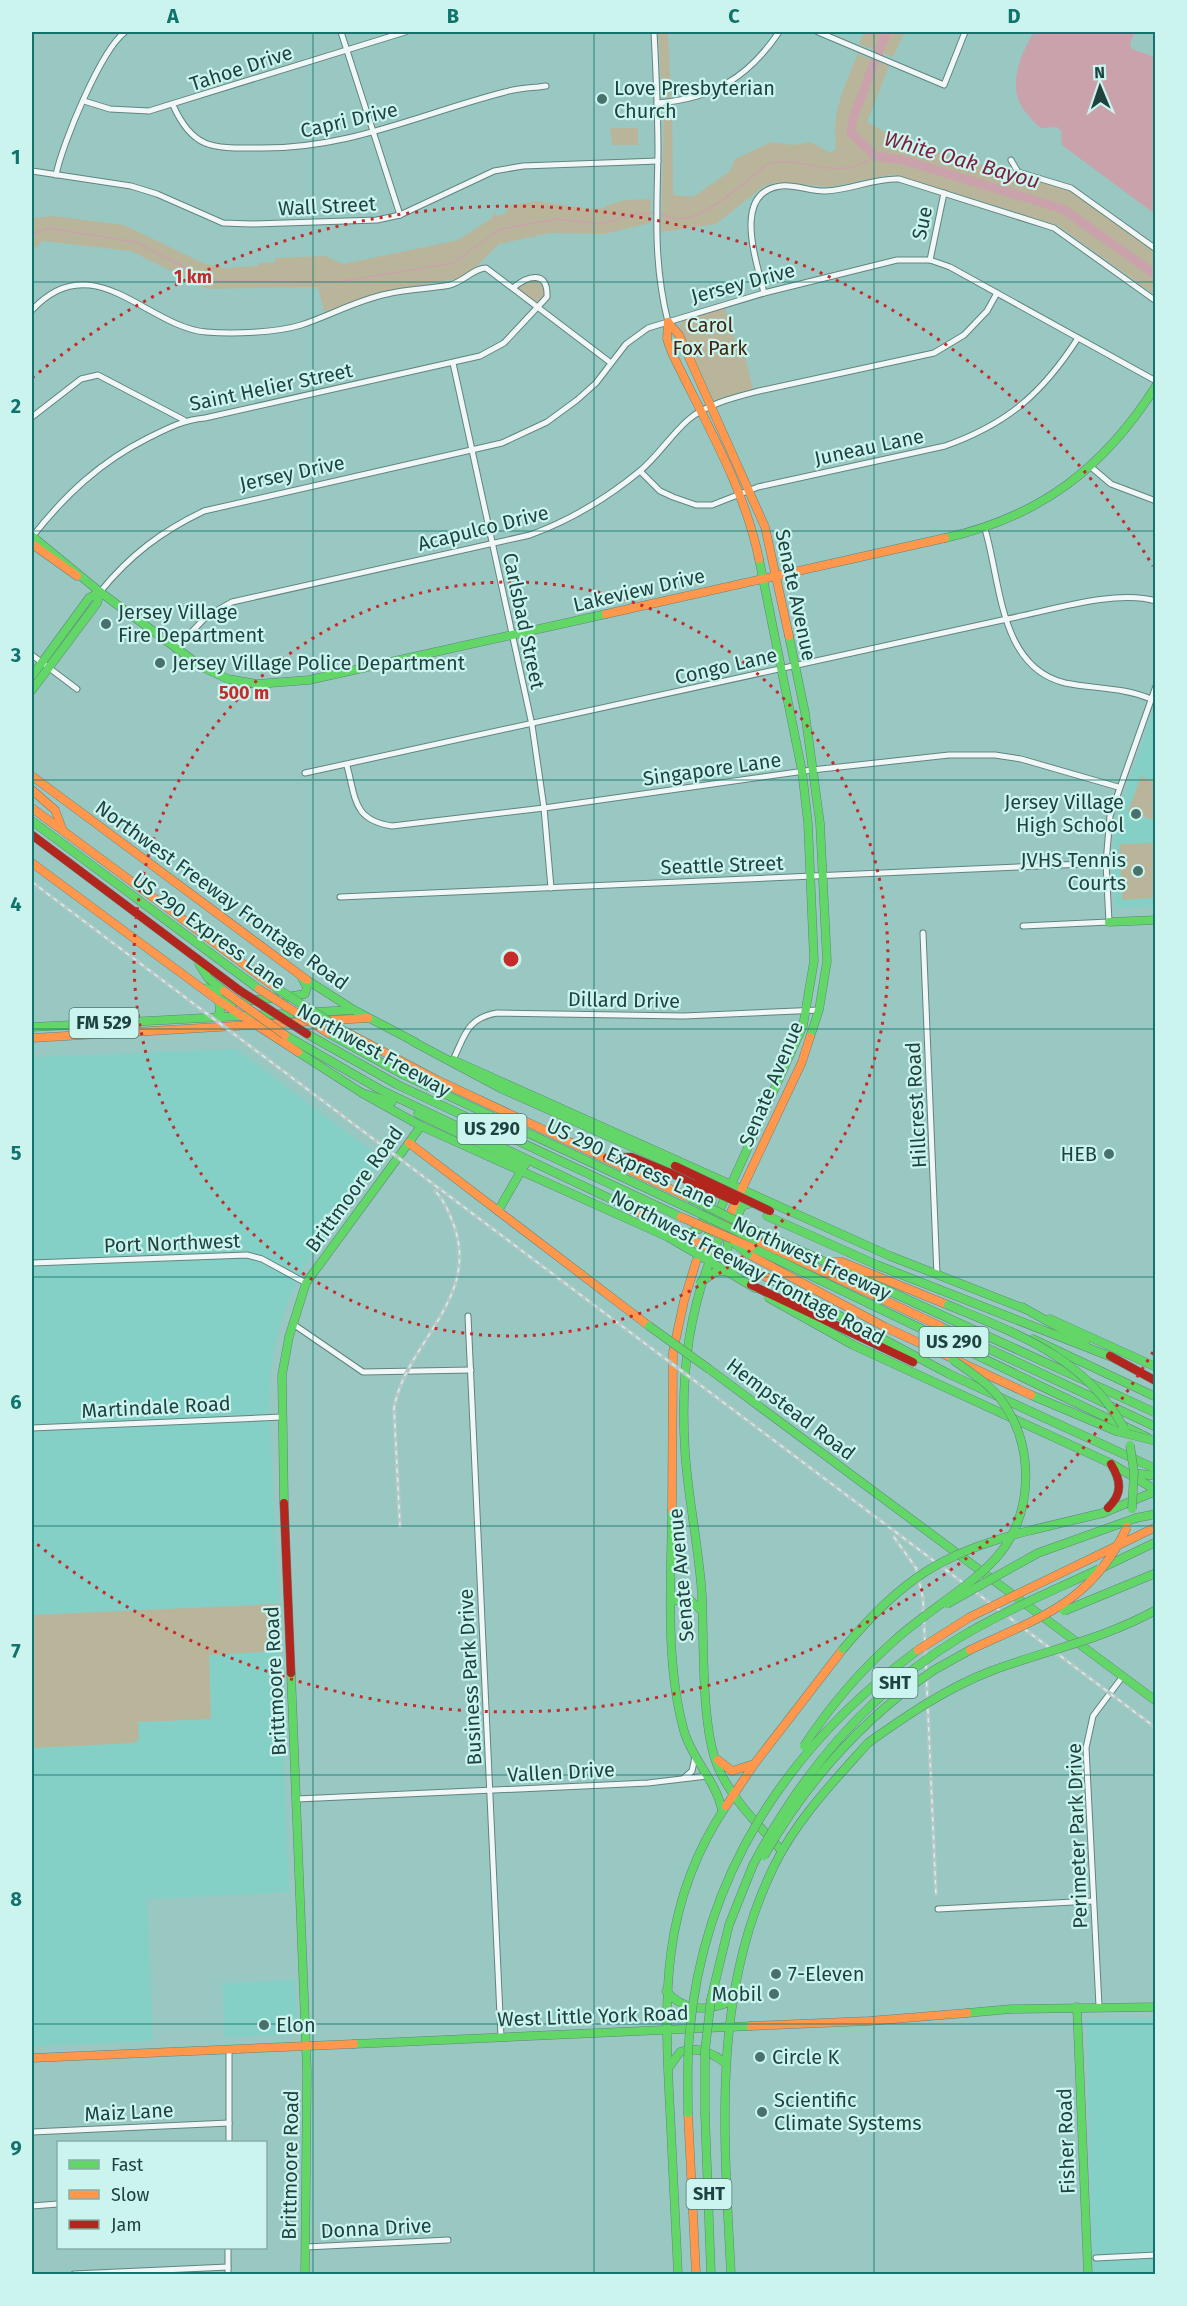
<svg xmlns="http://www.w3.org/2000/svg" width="1187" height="2306" font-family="'Fira Sans',sans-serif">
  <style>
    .built { fill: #84d0c6 }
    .green { fill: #b9b59b }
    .water { fill: #c9a2ac }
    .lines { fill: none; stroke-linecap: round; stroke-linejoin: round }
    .stream { stroke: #c9a2ac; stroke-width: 1.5 }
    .river { stroke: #c9a2ac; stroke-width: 9 }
    .street-casing { stroke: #618480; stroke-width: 7 }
    .fast-casing { stroke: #618480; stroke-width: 9 }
    .slow-casing { stroke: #618480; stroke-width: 9 }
    .jam-casing { stroke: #618480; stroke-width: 9 }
    .street { stroke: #f0f7f6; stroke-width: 5 }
    .fast { stroke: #63d668; stroke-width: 8 }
    .slow { stroke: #ff974d; stroke-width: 8 }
    .jam { stroke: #b3261e; stroke-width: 8 }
    .rail-casing { stroke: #b8c7c5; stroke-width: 4 }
    .rail { stroke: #cbf4ee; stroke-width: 1.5; stroke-dasharray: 4.5; stroke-linecap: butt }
    .fast-bridge-casing { stroke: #618480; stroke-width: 9; stroke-linecap: butt }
    .slow-bridge-casing { stroke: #618480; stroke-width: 9; stroke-linecap: butt }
    .jam-bridge-casing { stroke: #618480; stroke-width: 9; stroke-linecap: butt }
    .fast-bridge { stroke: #63d668; stroke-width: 8 }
    .slow-bridge { stroke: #ff974d; stroke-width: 8 }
    .jam-bridge { stroke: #b3261e; stroke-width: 8 }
    .grid { fill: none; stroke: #10736c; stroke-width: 1.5; stroke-opacity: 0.55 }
    .ring { fill: none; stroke: #c42b2a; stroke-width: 3; stroke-dasharray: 3 6 }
    .poi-dot { fill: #49716c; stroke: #cbf4ee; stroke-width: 2 }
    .labels { text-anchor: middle; stroke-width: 4.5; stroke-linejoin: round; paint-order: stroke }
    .shield { fill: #cbf4ee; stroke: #527773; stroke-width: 1.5 }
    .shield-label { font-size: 18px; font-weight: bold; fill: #1e423e }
    .street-label { font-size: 20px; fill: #1e423e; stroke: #cbf4ee }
    .poi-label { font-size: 20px; fill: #1e423e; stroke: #cbf4ee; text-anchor: start }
    .park-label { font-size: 20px; fill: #3e2811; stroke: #cbf4ee }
    .water-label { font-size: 21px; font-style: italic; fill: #79213e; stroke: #cbf4ee }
    .centre { fill: #c42b2a; stroke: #cbf4ee; stroke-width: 3 }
    .ring-label { font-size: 18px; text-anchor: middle; font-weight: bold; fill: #c42b2a; stroke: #cbf4ee; stroke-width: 4.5; stroke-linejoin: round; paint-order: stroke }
    .neatline { fill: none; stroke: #10736c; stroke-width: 2 }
    .grid-label { font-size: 20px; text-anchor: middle; font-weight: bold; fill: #10736c }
  </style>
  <rect width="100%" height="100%" fill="#99c8c2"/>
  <g class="built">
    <path d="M1155 704V906L1115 908 1113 858 1116 821Z"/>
    <path d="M236 1049 383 1160 308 1260 290 1296 277 1334 270 1374 269 1409 279 1604 32 1615V1057Z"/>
    <path d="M279 1651 289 1892 147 1899 153 2041 32 2046V1748L134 1743 138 1722 211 1719 209 1654Z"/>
    <path d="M295 1980 298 2028 290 2035 225 2037 222 1983Z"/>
    <path d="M1155 2018V2274H1093L1086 2019Z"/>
  </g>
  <g class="green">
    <path d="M658 32H668L671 98 662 97Z"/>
    <path d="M864 32H905L893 57 859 44Z"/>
    <path d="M858 54 889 66 867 122 901 141 1073 192 1155 252V295L1057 225 893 174 830 187 777 182 764 186 716 224 661 232 664 106 672 105 673 195 693 197 730 171 735 159 771 142 793 145 811 142 830 153 836 149C832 110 843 90 858 54Z"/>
    <path d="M610 128H638V145H612Z"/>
    <path d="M651 199 650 223 604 234 550 233 499 244 475 268 461 278 375 293 324 312 318 287 207 289 131 251 43 241 32 251V218L53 216 124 225 205 264 224 268 258 266V263L275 262V258L325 256 343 264 458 240 492 218 494 212 498 216 506 213 507 206 536 201 589 209 605 208V206L624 200Z"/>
    <path d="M525 278 542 280 547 297 539 308 513 288Z"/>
    <path d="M725 307 738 349 743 348 753 389 714 400 679 325 684 320Z"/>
    <path d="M1141 776 1155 782V821L1128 811Z"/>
    <path d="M1155 843V898L1122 900 1119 844Z"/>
    <path d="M279 1604V1651L209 1655 211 1719 138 1722 139 1739 134 1743 32 1748V1615Z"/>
  </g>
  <path class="water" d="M1034 32H1134L1130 44 1132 49 1155 57V214L1062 145 1061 131 1057 127C1052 127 1047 128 1042 128 1037 127 1032 119 1028 115 1005 91 1019 57 1034 32Z"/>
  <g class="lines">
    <g class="stream">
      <path d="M660 214C666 215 672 219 678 219 705 219 747 181 767 164 802 153 836 185 875 156"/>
      <path d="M32 234 48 228 135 242 202 276 222 281 337 282 453 263 500 229 558 219 602 224 632 214 655 213"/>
    </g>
    <path class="river" d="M886 32 853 118 851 133 875 156 903 160 1063 209 1156 275"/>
    <g class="street-casing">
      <g id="street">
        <path d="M341 32 400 215"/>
        <path d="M654 32C656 71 658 112 658 152 657 212 653 262 668 322"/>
        <path d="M818 32 944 85 965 32"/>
        <path d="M84 101 110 109 149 111 405 32"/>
        <path d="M657 103C712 99 748 78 779 32"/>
        <path d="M173 105C180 121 189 136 205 143 220 149 240 148 256 148 348 150 419 114 505 92 518 88 533 88 546 86"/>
        <path d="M1011 160 1018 172 1071 188 1156 249"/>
        <path d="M32 171 131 186 157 194 223 223 251 224 377 220 400 215 494 171 523 166 658 161"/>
        <path d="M56 175C62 144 101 50 125 32"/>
        <path d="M930 260 944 193"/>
        <path d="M764 293C757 262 731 192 781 186 796 184 811 192 826 191 851 190 874 178 899 179L1054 228 1156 301"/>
        <path d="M32 310C93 244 147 327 206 332 232 334 276 333 301 325 329 316 357 300 387 294 407 289 429 289 450 285 463 282 474 268 486 268L611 363"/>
        <path d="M453 363 532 725 544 808 551 888"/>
        <path d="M32 417 81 379 98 375 184 420"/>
        <path d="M1091 467 1111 484 1156 501"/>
        <path d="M640 471 660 491 673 497 696 505H712L758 487 945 446C1007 424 1042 394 1078 338"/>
        <path d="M985 529C1001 582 999 667 1065 683 1095 689 1122 687 1151 699"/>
        <path d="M32 537C65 495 100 462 148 438 168 428 183 420 205 418L480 356 504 343 547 297C548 270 528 275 513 288"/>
        <path d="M100 592C130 555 162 531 204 511L502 443 547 422 577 400 596 383 626 344 648 328 764 293 897 260H930L950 267 1156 381"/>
        <path d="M175 649 207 616 232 602 530 535C571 520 606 499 640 471 658 456 670 436 688 420 706 404 736 397 759 391L934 353 964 335 987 311 997 293"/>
        <path d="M32 655 77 689"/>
        <path d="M347 766C356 799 353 820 392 826L544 808 812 770 949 755H995L1021 759 1118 787"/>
        <path d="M305 773 1007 619C1049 611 1115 589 1156 601"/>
        <path d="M340 897 1106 863"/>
        <path d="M1023 926 1109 922 1106 863 1110 816 1156 686"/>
        <path d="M923 933 937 1275"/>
        <path d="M453 1060C465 1035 467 1018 497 1013L684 1016 819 1010"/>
        <path d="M32 1263 247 1255 262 1259 306 1283"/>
        <path d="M468 1316 501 2037"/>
        <path d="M293 1324 363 1372 471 1370"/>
        <path d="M32 1428 282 1417"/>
        <path d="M684 1778 692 1771 695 1757"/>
        <path d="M297 1799 648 1783 707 1776"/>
        <path d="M938 1909 1093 1901"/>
        <path d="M1099 2006 1086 1748 1093 1716 1123 1676"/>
        <path d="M32 2132 229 2123"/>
        <path d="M229 2142V2050"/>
        <path d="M32 2206 58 2204"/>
        <path d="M306 2247 448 2240"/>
        <path d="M1096 2258 1156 2255"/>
        <path d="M74 2274 228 2267"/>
        <path d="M228 2274V2248"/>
      </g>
    </g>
    <g class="fast-casing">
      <g id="fast">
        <path d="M32 536 100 592 202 667 228 679 257 684 309 680 606 614"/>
        <path d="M945 538C1040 517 1104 468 1156 386"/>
        <path d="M789 636 805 713 820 823 827 961 819 1010 810 1037"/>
        <path d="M32 676 89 598 100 592"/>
        <path d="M32 690 97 603 100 592"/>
        <path d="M32 821 259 989"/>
        <path d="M1109 922 1156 920"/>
        <path d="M199 964 208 978 224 991"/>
        <path d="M307 980 354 1010 415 1042"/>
        <path d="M207 988 234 1002 275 998"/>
        <path d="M287 997 305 994 307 987 302 978"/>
        <path d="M314 1012 354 1010"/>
        <path d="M216 1018 220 1012 219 1001"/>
        <path d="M32 1027 301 1013"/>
        <path d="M328 1033 404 1075 686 1207"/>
        <path d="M307 1034 398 1085 681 1217"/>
        <path d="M285 1035 381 1090 636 1211"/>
        <path d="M412 1041 502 1089 675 1166"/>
        <path d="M298 1052 362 1093 421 1126 668 1237 755 1288"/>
        <path d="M453 1060 890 1256 1025 1309"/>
        <path d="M362 1093 392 1102"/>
        <path d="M418 1114 525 1165"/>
        <path d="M498 1211 521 1171"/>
        <path d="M767 1216 877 1265 1114 1358"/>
        <path d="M751 1228 1156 1413"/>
        <path d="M723 1229C689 1302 680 1371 685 1451 688 1499 699 1547 702 1596 704 1641 701 1728 718 1767 732 1800 758 1824 781 1850"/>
        <path d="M682 1236 699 1229 712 1201 710 1186"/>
        <path d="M751 1247 1147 1437"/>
        <path d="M696 1262 803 1026 814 961 808 823 802 771 759 559"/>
        <path d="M733 1271C719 1249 733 1227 742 1206L755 1202"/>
        <path d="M772 1280 949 1374 1156 1469"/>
        <path d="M701 1282 715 1272 727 1271"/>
        <path d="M769 1298 853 1345 1110 1463 1156 1490"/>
        <path d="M1022 1307 1085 1342"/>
        <path d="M1050 1319 1156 1367"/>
        <path d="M940 1326 1156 1427"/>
        <path d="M1033 1339 1156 1397"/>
        <path d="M709 1369 1156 1701"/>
        <path d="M1031 1395 1116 1431"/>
        <path d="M1133 1473 1156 1476"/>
        <path d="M284 1503 282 1375 289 1337 306 1283 421 1126"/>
        <path d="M672 1510C671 1581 665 1663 684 1731 692 1759 716 1781 722 1810"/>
        <path d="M1136 1518 1156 1514"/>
        <path d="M1032 1530 1103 1513 1156 1491"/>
        <path d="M1104 1567 1156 1542"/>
        <path d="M672 1601 689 1599 701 1610"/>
        <path d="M934 1670 970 1650"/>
        <path d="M291 1673 307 2072 305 2274"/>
        <path d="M666 1991C684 2011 705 2012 729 2002"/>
        <path d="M711 1999 729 1925 753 1865"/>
        <path d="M1077 2007 1088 2274"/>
        <path d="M967 2013 1011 2009 1156 2007"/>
        <path d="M354 2044 751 2026"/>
        <path d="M670 2066 680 2052C696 2046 711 2052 724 2062"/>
        <path d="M705 2114 711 2274"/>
        <path d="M678 2274C675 2219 673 2164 670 2110 664 1998 660 1904 726 1806"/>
        <path d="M731 2274C724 2136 711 1994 774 1866 797 1819 834 1781 868 1743"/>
      </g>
    </g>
    <g class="slow-casing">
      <g id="slow">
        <path d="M668 322 679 335 765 527 789 636"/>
        <path d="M668 322 667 339 672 353C704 420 744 486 759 559"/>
        <path d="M32 544 77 576"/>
        <path d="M606 614 945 538"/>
        <path d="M32 776 307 980"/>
        <path d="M32 790 55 810 63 831"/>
        <path d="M32 808 276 988"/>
        <path d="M32 863 219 1001 298 1052"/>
        <path d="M346 1032 437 1080 690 1198"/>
        <path d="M32 1038 368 1018"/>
        <path d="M409 1143 649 1326"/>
        <path d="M723 1229 802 1062 810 1037"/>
        <path d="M755 1240 940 1326"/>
        <path d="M748 1254 885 1327 1031 1395"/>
        <path d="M828 1262H842L948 1305"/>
        <path d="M672 1510 673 1352 684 1301 696 1262"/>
        <path d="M718 1760 732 1771 754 1764"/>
        <path d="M726 1806 755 1763 843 1649"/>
        <path d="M751 2026 869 2021 967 2013"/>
        <path d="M32 2058 354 2044"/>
        <path d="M688 2113 696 2274"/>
      </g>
    </g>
    <g class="jam-casing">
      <g id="jam">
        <path d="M32 835 239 990"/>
        <path d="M607 1158 631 1157 697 1184"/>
        <path d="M751 1285 913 1362"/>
        <path d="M1110 1356 1156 1381"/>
        <path d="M284 1503 291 1673"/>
        <path d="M1108 1508C1123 1494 1121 1480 1111 1464"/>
      </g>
    </g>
    <use href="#street" class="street"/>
    <use href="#fast" class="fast"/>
    <use href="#slow" class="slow"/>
    <use href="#jam" class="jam"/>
    <g class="rail-casing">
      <g id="rail">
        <path d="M32 882 1156 1728"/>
        <path d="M400 1527 394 1408C406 1342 482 1298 453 1223 449 1212 444 1200 435 1191"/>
        <path d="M894 1537 916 1568 923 1598 936 1895"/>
      </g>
    </g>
    <use href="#rail" class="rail"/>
    <g class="fast-bridge-casing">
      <g id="fast-bridge">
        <path d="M276 988 346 1032"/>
        <path d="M690 1198 751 1228"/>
        <path d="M686 1207 755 1240"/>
        <path d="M735 1244 748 1254"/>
        <path d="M948 1305C1020 1335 1084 1357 1124 1428"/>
        <path d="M649 1326 709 1369"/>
        <path d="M1116 1431 1156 1441"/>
        <path d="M1130 1445 1134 1472 1132 1509"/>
        <path d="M947 1604 1038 1553 1136 1518"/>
        <path d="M1064 1611 1156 1573"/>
        <path d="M843 1649C902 1579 942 1552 1032 1530"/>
        <path d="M868 1743C907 1715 947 1688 991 1671 1047 1650 1104 1639 1156 1610"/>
        <path d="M804 1746C830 1706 861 1670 896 1639 926 1612 971 1586 996 1558 1034 1515 1035 1447 1002 1401 990 1384 970 1372 953 1360"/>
        <path d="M764 1856C807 1781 862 1719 934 1670"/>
        <path d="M753 1865C802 1772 868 1693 959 1638 1004 1611 1052 1591 1099 1569"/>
        <path d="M688 2113C688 2089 687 2064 689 2040 701 1876 788 1746 918 1650"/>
        <path d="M705 2114V2051L711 1999"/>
      </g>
    </g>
    <g class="slow-bridge-casing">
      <g id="slow-bridge">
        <path d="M259 989 328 1033"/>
        <path d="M224 991 285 1035"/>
        <path d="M636 1211 772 1280"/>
        <path d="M681 1217 751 1247"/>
        <path d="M918 1650 970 1617 1156 1527"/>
        <path d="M970 1650C1040 1617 1092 1603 1127 1527"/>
      </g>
    </g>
    <g class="jam-bridge-casing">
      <g id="jam-bridge">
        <path d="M239 990 307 1034"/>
        <path d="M675 1166 770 1211"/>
        <path d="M697 1184 735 1201"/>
      </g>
    </g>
    <use href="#fast-bridge" class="fast-bridge"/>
    <use href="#slow-bridge" class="slow-bridge"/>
    <use href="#jam-bridge" class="jam-bridge"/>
  </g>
  <path class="grid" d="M313 32V2274M594 32V2274M874 32V2274M32 282H1156M32 531H1156M32 780H1156M32 1029H1156M32 1277H1156M32 1526H1156M32 1775H1156M32 2024H1156"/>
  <g class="ring">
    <circle cx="511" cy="959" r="377"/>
    <path d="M1153 1352A753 753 0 0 1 32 1540M32 378A753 753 0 0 1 1153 566"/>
  </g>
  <g class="poi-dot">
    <circle cx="602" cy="99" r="6"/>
    <circle cx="106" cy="624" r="6"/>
    <circle cx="160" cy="663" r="6"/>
    <circle cx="1136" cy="814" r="6"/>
    <circle cx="1138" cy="871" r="6"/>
    <circle cx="1109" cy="1154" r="6"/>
    <circle cx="776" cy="1974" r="6"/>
    <circle cx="774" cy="1994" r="6"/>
    <circle cx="264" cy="2025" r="6"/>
    <circle cx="760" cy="2057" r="6"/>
    <circle cx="762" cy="2112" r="6"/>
  </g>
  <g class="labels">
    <g class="shield">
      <rect x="69.5" y="1008" width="69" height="30" rx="4.5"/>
      <rect x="457.5" y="1114" width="69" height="30" rx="4.5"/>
      <rect x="919.5" y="1327" width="69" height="30" rx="4.5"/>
      <rect x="872.5" y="1668" width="45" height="30" rx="4.5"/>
      <rect x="686.5" y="2179" width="45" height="30" rx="4.5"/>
    </g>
    <g class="shield-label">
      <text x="104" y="1029">FM 529</text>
      <text x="492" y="1135">US 290</text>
      <text x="954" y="1348">US 290</text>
      <text x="895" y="1689">SHT</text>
      <text x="709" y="2200">SHT</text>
    </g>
    <g class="street-label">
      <text transform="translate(241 68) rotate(-18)" y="7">Tahoe Drive</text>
      <text transform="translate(349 120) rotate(-13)" y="7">Capri Drive</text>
      <text transform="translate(327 206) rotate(-3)" y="7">Wall Street</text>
      <text transform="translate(922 223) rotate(-78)" y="7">Sue</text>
      <text transform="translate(743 283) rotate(-15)" y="7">Jersey Drive</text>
      <text transform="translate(271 387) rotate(-12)" y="7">Saint Helier Street</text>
      <text transform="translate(869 447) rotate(-12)" y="7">Juneau Lane</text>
      <text transform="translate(292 473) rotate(-12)" y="7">Jersey Drive</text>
      <text transform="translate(483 528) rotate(-14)" y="7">Acapulco Drive</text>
      <text transform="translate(639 590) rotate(-13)" y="7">Lakeview Drive</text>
      <text transform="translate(796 595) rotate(78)" y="7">Senate Avenue</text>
      <text transform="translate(524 621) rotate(78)" y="7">Carlsbad Street</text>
      <text transform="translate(726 666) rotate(-13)" y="7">Congo Lane</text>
      <text transform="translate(712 769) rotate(-8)" y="7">Singapore Lane</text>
      <text transform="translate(722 865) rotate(-2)" y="7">Seattle Street</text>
      <text transform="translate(222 895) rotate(36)" y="7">Northwest Freeway Frontage Road</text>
      <text transform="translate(209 931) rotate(36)" y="7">US 290 Express Lane</text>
      <text transform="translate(624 1000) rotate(1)" y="7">Dillard Drive</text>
      <text transform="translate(374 1050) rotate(29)" y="7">Northwest Freeway</text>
      <text transform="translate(771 1084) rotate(-67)" y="7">Senate Avenue</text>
      <text transform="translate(916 1105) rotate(-93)" y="7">Hillcrest Road</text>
      <text transform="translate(631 1163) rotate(25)" y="7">US 290 Express Lane</text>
      <text transform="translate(354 1189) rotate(-54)" y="7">Brittmoore Road</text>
      <text transform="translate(172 1243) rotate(-2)" y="7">Port Northwest</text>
      <text transform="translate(812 1258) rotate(25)" y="7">Northwest Freeway</text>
      <text transform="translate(748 1267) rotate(28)" y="7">Northwest Freeway Frontage Road</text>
      <text transform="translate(156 1407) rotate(-3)" y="7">Martindale Road</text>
      <text transform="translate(791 1409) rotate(37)" y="7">Hempstead Road</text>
      <text transform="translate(681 1575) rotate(-95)" y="7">Senate Avenue</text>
      <text transform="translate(470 1677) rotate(-93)" y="7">Business Park Drive</text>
      <text transform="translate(275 1681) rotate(-93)" y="7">Brittmoore Road</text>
      <text transform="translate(561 1772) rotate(-3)" y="7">Vallen Drive</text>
      <text transform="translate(1077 1836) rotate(-92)" y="7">Perimeter Park Drive</text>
      <text transform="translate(593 2016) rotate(-2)" y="7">West Little York Road</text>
      <text transform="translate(129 2112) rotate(-3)" y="7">Maiz Lane</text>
      <text transform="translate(1066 2141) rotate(-92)" y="7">Fisher Road</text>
      <text transform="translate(290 2165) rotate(-89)" y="7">Brittmoore Road</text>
      <text transform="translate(376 2228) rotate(-3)" y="7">Donna Drive</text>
    </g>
    <g class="poi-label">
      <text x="614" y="95">Love Presbyterian<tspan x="614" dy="23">Church</tspan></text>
      <text x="118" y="619">Jersey Village<tspan x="118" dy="23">Fire Department</tspan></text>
      <text x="172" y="670">Jersey Village Police Department</text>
      <text x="1124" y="809" text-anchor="end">Jersey Village<tspan x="1124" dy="23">High School</tspan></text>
      <text x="1126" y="867" text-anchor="end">JVHS Tennis<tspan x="1126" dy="23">Courts</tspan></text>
      <text x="1097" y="1161" text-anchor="end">HEB</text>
      <text x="788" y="1981">7-Eleven</text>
      <text x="762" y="2001" text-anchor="end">Mobil</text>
      <text x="276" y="2032">Elon</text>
      <text x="772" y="2064">Circle K</text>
      <text x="774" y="2107">Scientific<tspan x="774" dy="23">Climate Systems</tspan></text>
    </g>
    <g class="park-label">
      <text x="710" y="332">Carol<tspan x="710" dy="23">Fox Park</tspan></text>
    </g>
    <g class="water-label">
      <text transform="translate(962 160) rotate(16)" y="7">White Oak Bayou</text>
    </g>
  </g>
  <circle cx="511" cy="959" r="9" class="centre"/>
  <g class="ring-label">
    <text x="193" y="283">1 km</text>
    <text x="244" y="699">500 m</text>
  </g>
  <rect width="1187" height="2306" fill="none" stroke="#cbf4ee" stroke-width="66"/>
  <rect x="57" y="2141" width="210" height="108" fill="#cbf4ee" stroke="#86ada8" stroke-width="1.5"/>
  <rect x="69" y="2160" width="30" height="9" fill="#63d668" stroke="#86ada8" stroke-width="1.5"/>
  <text x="111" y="2171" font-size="18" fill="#1e423e">Fast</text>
  <rect x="69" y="2190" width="30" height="9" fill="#ff974d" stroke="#86ada8" stroke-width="1.5"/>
  <text x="111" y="2201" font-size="18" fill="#1e423e">Slow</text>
  <rect x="69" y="2220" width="30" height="9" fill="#b3261e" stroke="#86ada8" stroke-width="1.5"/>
  <text x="111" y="2231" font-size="18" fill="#1e423e">Jam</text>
  <g transform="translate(1100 87) rotate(358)" stroke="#cbf4ee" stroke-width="4.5" paint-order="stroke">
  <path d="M0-4.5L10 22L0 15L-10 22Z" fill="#1e423e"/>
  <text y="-9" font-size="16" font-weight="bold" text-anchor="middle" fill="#1e423e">N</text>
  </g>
  <rect x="33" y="33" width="1121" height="2240" class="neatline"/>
  <g class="grid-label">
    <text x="173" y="23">A</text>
    <text x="453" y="23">B</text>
    <text x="734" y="23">C</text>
    <text x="1014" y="23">D</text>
    <text x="16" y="164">1</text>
    <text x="16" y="413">2</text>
    <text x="16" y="662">3</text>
    <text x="16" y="911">4</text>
    <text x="16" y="1160">5</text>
    <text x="16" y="1409">6</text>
    <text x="16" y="1658">7</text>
    <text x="16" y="1906">8</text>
    <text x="16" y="2155">9</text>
  </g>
</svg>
